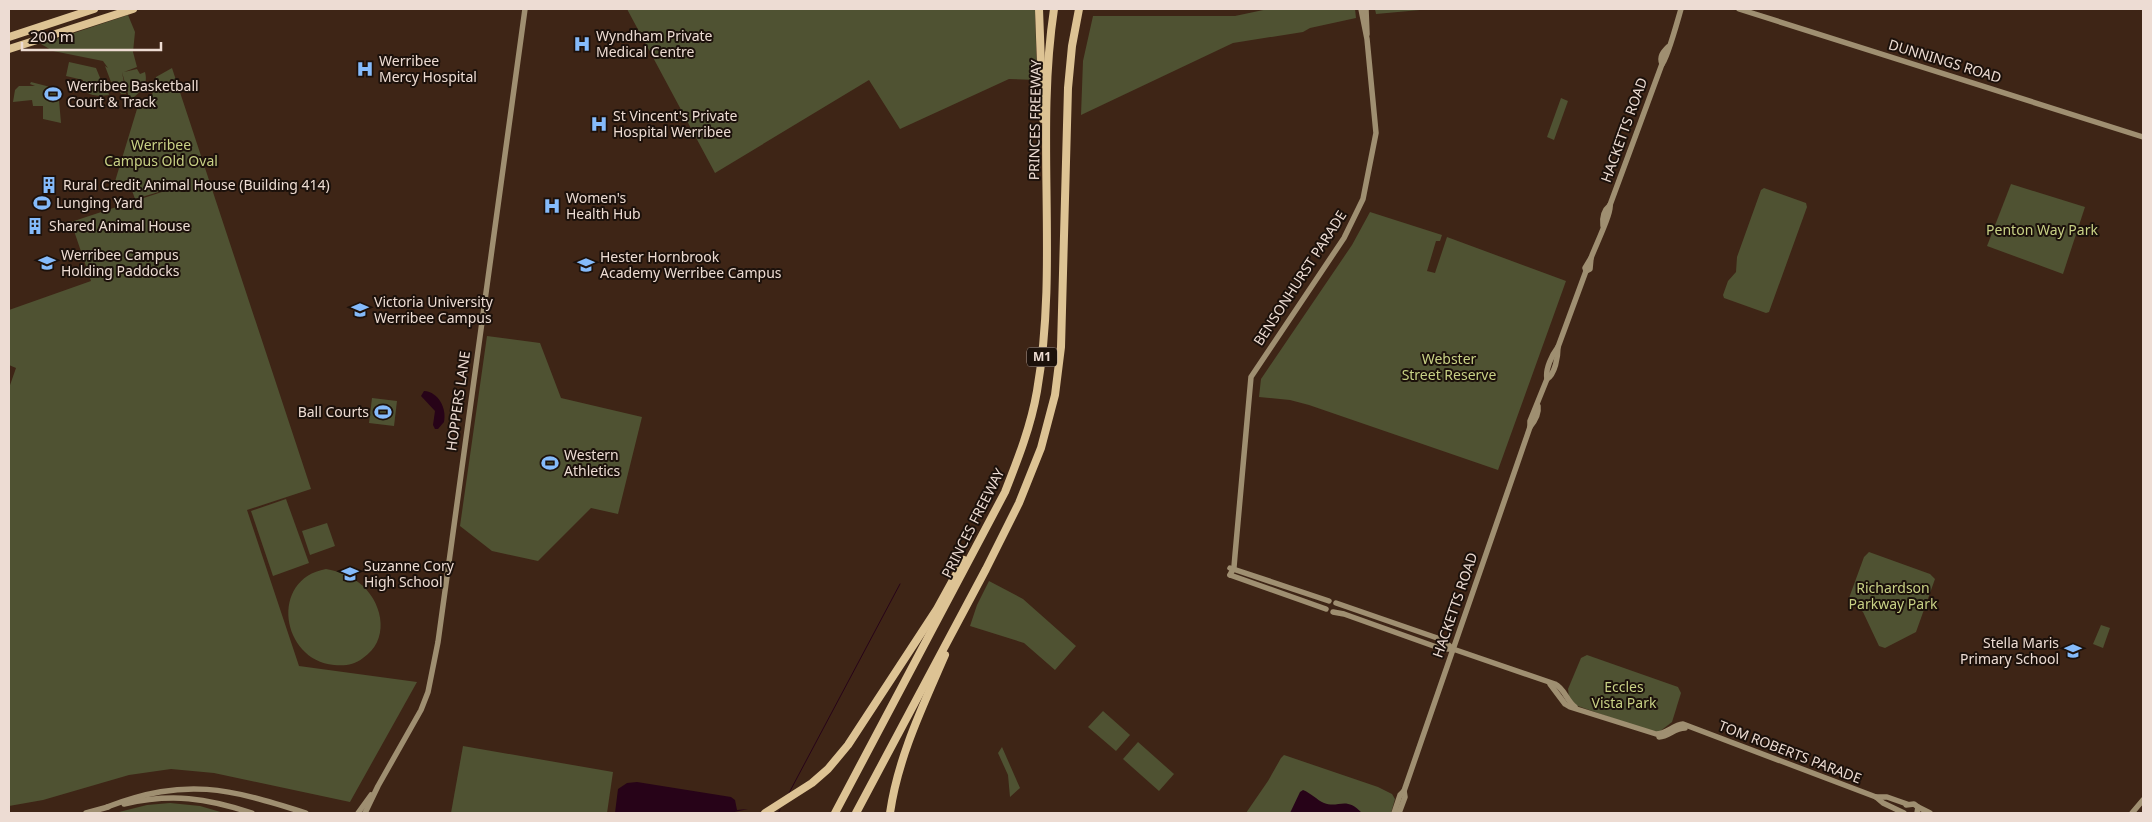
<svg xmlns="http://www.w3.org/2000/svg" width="2152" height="822" font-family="'Noto Sans',sans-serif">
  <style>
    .green { fill: #4f5232 }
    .water { fill: #270318 }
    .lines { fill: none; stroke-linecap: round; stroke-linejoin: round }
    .stream { stroke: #270318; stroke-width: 1 }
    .secondary { stroke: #9f8f71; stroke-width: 5.5 }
    .highway { stroke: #ddc394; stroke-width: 8 }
    .labels { text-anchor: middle; stroke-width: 4; stroke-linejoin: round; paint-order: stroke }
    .shield { fill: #1c110b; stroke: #ae9f97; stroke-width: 1 }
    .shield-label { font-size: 12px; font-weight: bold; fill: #eddcd3 }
    .poi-label { font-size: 14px; fill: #eddcd3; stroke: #1c110b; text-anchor: start }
    .street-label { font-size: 14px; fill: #eddcd3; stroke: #1c110b }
    .park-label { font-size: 14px; fill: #c8d185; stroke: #1c110b }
  </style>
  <rect width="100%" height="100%" fill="#3e2516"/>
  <g class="green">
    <path d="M627 9H1035L1037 80 1009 79 900 129 869 80 715 173Z"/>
    <path d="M1268 9H1355L1356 18 1310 28 1303 32 1233 43 1081 115 1083 61 1093 16H1235Z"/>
    <path d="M1375 9H1419L1420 10 1376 14Z"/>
    <path d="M128 15 135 32 133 52 137 67 124 72 137 69 140 74 145 72C149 87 139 92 130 101L122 72 126 94H121L114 81 111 82 105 66 108 68 103 61 53 51 41 44Z"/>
    <path d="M69 62 96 68 103 85H106L109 95C97 97 80 96 83 80L66 76Z"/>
    <path d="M172 68 311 489 247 510 299 666 417 682 350 802 214 773 171 769 129 775 43 800 9 806V388L16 368 9 365V310L91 281 71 222 186 184 135 199 130 185 113 188 137 109 152 95 156 77Z"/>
    <path d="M31 82 58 89 55 99H50L59 100 61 123 43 119V106H33L32 100 13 102 15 90 19 86H35L30 84Z"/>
    <path d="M1561 98 1568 101 1554 140 1547 137Z"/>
    <path d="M2011 184 2085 207 2063 274 1987 246Z"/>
    <path d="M1764 188 1806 203 1807 207 1769 312 1766 313 1724 298 1723 295 1728 281 1736 272 1737 257 1761 190Z"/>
    <path d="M1370 212 1442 235 1440 241H1436L1427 271 1435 273 1447 237 1566 281 1498 470 1309 405 1290 400 1259 397 1261 379 1352 245Z"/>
    <path d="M487 336 540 343 561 398 642 417 618 514 591 508 538 561 492 551 460 526Z"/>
    <path d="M372 398 397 401 394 426 369 423Z"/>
    <path d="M286 499 309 563 273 576 251 511Z"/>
    <path d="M327 523 335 546 310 555 302 531Z"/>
    <path d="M1869 552 1930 574 1935 579 1916 632 1885 648 1879 646 1863 612 1849 598 1864 557Z"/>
    <path d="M326 569C339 571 353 577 363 586 384 606 389 641 363 658 354 665 345 666 334 665 281 660 269 579 326 569Z"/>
    <path d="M989 581 1023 599 1076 646 1055 670 1024 643 970 626 977 605Z"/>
    <path d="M2101 625 2110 628 2103 648 2093 644Z"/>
    <path d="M1587 655 1678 687 1681 693 1672 722 1659 732 1649 731 1575 705 1569 697 1568 689 1581 658Z"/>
    <path d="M1103 711 1130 735 1116 751 1088 727Z"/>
    <path d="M1138 742 1174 774 1159 791 1123 759Z"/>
    <path d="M463 746 613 772 607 813H451Z"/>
    <path d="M1002 747 1020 788 1010 797 1008 775 998 753Z"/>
    <path d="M1284 755 1378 787 1392 794 1395 799 1391 813H1246L1268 781 1281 758Z"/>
    <path d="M170 803 200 806 224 813H115L147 805Z"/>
  </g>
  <g class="water">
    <path d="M424 391C439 392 447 409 444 422L438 429H435L433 425 435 411 421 396Z"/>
    <path d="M637 782 731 797 735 800 737 810 748 809 730 813H615L618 789 627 783Z"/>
    <path d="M1303 790C1311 793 1317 800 1324 803 1339 809 1345 795 1362 813H1290L1300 792Z"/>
  </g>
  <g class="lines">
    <g class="stream">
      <path d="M789 793 900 584"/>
      <path d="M778 813 780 810"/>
    </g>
    <g class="secondary">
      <path d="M1366 9 1367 34"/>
      <path d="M1739 9 2143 137"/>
      <path d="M1662 64C1659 57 1663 52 1668 47"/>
      <path d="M1603 226C1602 218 1604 210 1610 205L1662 64C1667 60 1678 19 1681 9"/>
      <path d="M1586 271 1590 269 1591 258"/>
      <path d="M1547 379C1555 374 1558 357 1558 347"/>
      <path d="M1530 427C1535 421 1539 413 1538 406"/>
      <path d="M1230 568 1329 601"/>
      <path d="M1230 575 1234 567 1235 555 1251 377 1344 238 1363 199 1376 133 1367 39 1361 9"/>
      <path d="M1230 575 1326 609"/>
      <path d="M1336 603 1443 640 1453 649"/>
      <path d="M1333 612 1344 614 1442 649H1453L1555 684C1565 689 1566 700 1575 707"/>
      <path d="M1550 684 1565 704 1570 707 1656 734C1666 734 1673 725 1683 724L1876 797 1883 803 1904 813"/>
      <path d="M1659 737C1669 736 1675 728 1685 728"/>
      <path d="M1876 797H1887L1907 804"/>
      <path d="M124 804C172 793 206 798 252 813"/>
      <path d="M1906 805 1914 804 1918 807 1917 813"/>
      <path d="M107 807C187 777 227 788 306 813"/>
      <path d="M1918 807 1930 813"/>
      <path d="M86 813 108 807"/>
      <path d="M358 813 371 795"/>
      <path d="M365 813 378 786 421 710 428 692 438 642 525 9"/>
      <path d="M1394 813 1400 795 1404 791"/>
      <path d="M1399 813 1405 797 1404 791 1530 427V421L1547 379C1545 369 1552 355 1558 347L1586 271 1585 268 1591 258C1595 247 1612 212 1610 205"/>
      <path d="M2132 813 2143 800"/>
    </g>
    <g class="highway">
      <path d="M1039 9 1043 119"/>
      <path d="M9 37 94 9"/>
      <path d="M9 49 133 9"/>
      <path d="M765 813 812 783 828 769 848 745 937 609 964 560"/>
      <path d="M835 813 1005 492C1018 459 1031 426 1037 391 1059 265 1035 135 1054 9"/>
      <path d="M856 813 986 569 1019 503 1041 448 1055 395 1061 347 1068 88 1072 46 1079 9"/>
      <path d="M890 813C898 757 923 706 945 655"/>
    </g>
  </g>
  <defs>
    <g id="hospital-bare" transform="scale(1.35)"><path d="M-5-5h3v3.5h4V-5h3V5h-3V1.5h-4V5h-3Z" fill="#85bbfb" stroke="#1c110b" stroke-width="2.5" paint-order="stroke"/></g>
    <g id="stadium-bare" transform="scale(1.35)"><path d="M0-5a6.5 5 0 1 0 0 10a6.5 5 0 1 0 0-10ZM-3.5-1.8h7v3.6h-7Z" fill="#85bbfb" stroke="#1c110b" stroke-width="2.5" paint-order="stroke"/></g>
    <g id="building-bare" transform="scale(1.35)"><path d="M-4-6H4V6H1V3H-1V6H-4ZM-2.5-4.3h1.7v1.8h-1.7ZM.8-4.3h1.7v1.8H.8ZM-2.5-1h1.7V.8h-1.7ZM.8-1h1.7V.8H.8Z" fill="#85bbfb" stroke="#1c110b" stroke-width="2.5" paint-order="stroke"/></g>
    <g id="university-bare" transform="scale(1.35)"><path d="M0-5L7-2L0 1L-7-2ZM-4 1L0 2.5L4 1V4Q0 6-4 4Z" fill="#85bbfb" stroke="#1c110b" stroke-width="2.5" paint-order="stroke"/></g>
    <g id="school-bare" transform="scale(1.35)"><path d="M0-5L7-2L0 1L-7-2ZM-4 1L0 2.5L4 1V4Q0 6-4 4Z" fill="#85bbfb" stroke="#1c110b" stroke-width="2.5" paint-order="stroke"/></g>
  </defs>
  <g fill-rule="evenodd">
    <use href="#hospital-bare" x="582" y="44"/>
    <use href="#hospital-bare" x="365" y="69"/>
    <use href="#stadium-bare" x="53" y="94"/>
    <use href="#hospital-bare" x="599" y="124"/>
    <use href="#building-bare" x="49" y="185"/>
    <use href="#stadium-bare" x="42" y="203"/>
    <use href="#hospital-bare" x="552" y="206"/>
    <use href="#building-bare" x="35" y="226"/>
    <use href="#university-bare" x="47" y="263"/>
    <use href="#school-bare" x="586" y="265"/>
    <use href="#university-bare" x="360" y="310"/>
    <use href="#stadium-bare" x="383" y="412"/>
    <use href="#stadium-bare" x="550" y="463"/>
    <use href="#school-bare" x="350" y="574"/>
    <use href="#school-bare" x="2073" y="651"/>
  </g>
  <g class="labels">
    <rect class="shield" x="1027" y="347.5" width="30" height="19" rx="4"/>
    <g class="shield-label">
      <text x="1042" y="361">M1</text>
    </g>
    <g class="poi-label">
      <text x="596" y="41">Wyndham Private<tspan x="596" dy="16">Medical Centre</tspan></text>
      <text x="379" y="66">Werribee<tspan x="379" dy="16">Mercy Hospital</tspan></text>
      <text x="67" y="91">Werribee Basketball<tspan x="67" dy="16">Court &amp; Track</tspan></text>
      <text x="613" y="121">St Vincent's Private<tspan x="613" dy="16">Hospital Werribee</tspan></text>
      <text x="63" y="190">Rural Credit Animal House (Building 414)</text>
      <text x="566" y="203">Women's<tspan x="566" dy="16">Health Hub</tspan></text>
      <text x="56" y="208">Lunging Yard</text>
      <text x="49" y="231">Shared Animal House</text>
      <text x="61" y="260">Werribee Campus<tspan x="61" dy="16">Holding Paddocks</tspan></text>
      <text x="600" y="262">Hester Hornbrook<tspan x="600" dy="16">Academy Werribee Campus</tspan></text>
      <text x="374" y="307">Victoria University<tspan x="374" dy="16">Werribee Campus</tspan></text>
      <text x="369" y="417" text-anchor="end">Ball Courts</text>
      <text x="564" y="460">Western<tspan x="564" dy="16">Athletics</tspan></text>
      <text x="364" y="571">Suzanne Cory<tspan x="364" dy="16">High School</tspan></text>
      <text x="2059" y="648" text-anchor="end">Stella Maris<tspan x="2059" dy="16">Primary School</tspan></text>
    </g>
    <g class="street-label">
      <text transform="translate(1945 61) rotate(17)" y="5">DUNNINGS ROAD</text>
      <text transform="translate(1035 120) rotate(-89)" y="5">PRINCES FREEWAY</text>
      <text transform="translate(1624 130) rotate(-70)" y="5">HACKETTS ROAD</text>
      <text transform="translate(1300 278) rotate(-57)" y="5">BENSONHURST PARADE</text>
      <text transform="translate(458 401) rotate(-82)" y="5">HOPPERS LANE</text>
      <text transform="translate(973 523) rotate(-63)" y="5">PRINCES FREEWAY</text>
      <text transform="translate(1455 605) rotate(-71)" y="5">HACKETTS ROAD</text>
      <text transform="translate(1790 752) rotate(21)" y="5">TOM ROBERTS PARADE</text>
    </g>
    <g class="park-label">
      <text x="161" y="150">Werribee<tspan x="161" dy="16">Campus Old Oval</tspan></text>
      <text x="2042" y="235">Penton Way Park</text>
      <text x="1449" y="364">Webster<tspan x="1449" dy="16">Street Reserve</tspan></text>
      <text x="1893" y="593">Richardson<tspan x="1893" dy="16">Parkway Park</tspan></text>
      <text x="1624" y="692">Eccles<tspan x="1624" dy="16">Vista Park</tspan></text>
    </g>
  </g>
  <rect width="2152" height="822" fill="none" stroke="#eddcd3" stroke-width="20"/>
  <path d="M22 42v8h139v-8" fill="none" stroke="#eddcd3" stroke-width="2.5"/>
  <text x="30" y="42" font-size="15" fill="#eddcd3" stroke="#1c110b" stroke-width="4" paint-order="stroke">200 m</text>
</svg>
